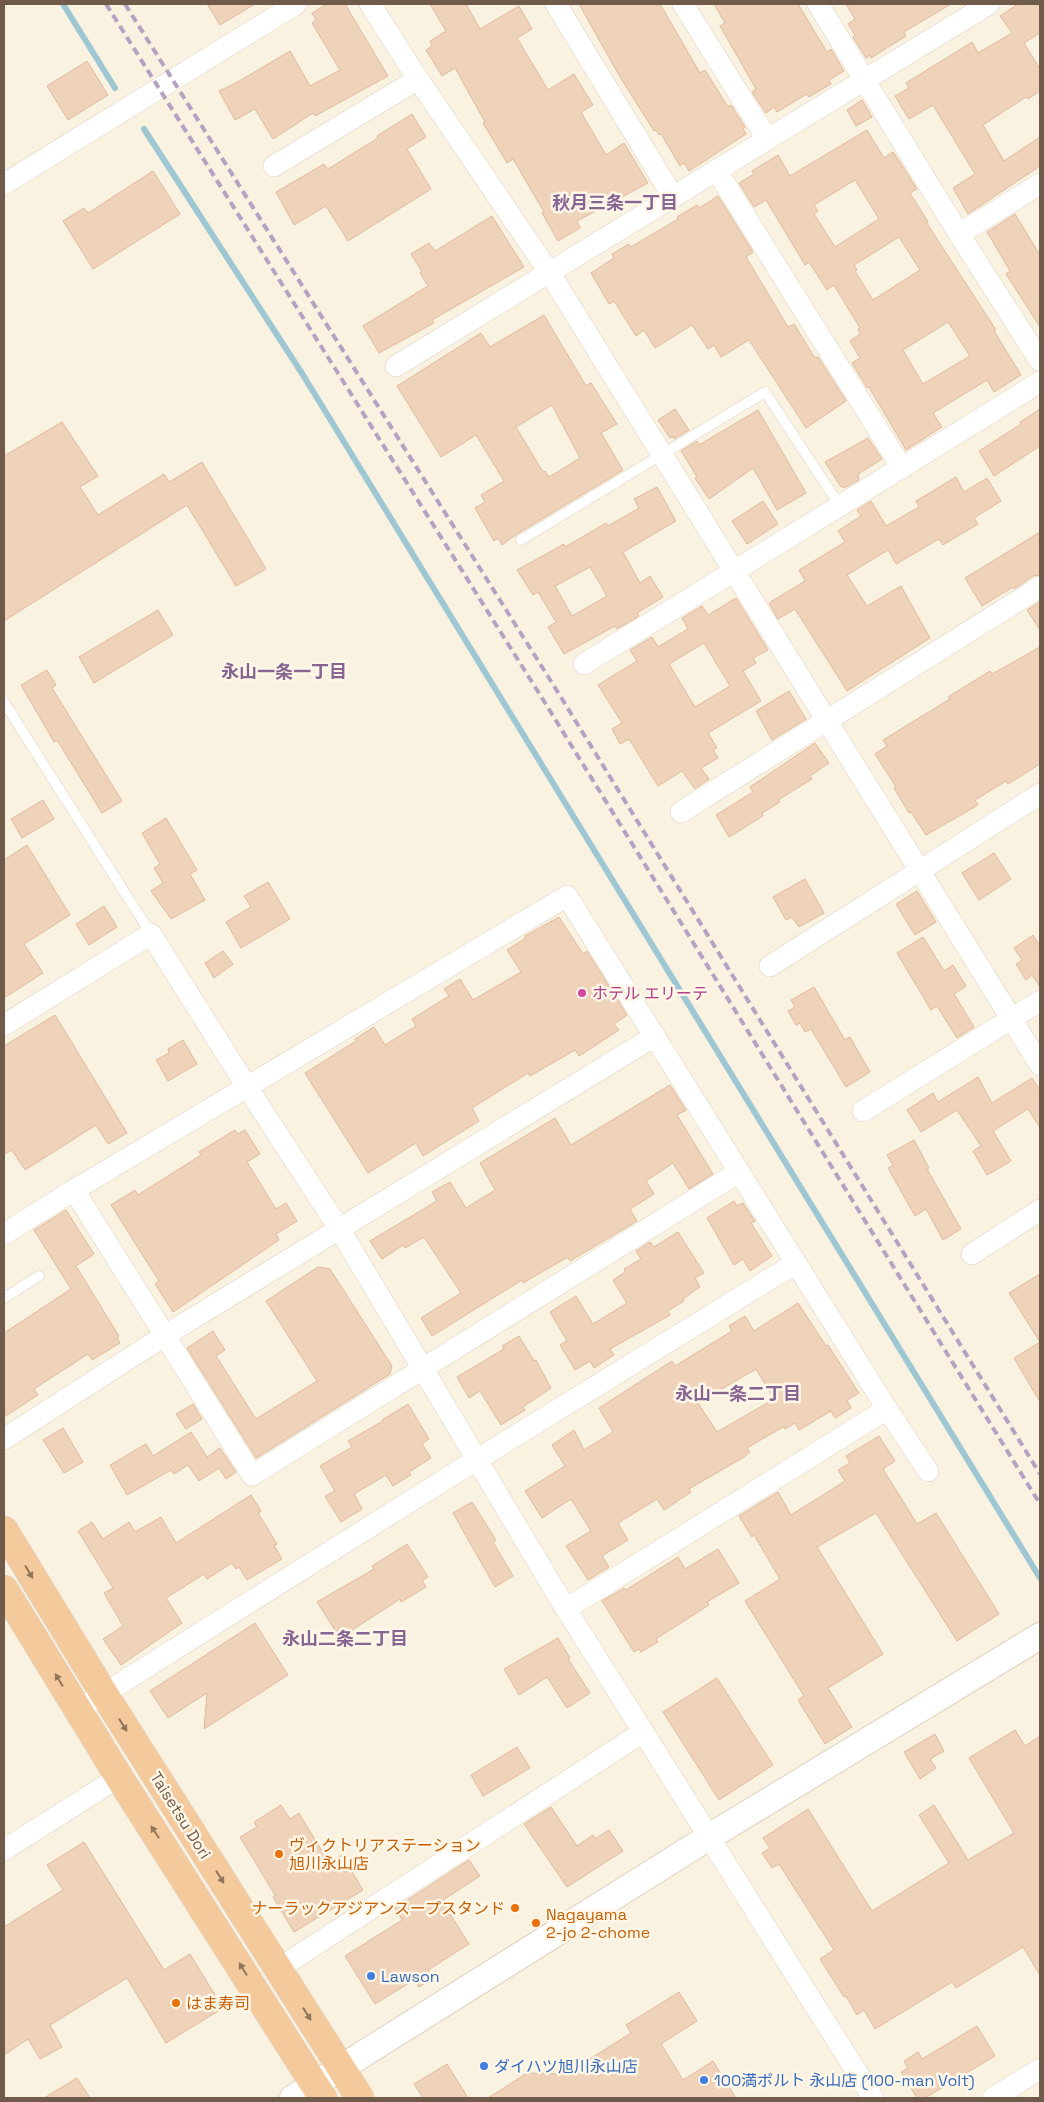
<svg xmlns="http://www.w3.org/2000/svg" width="1044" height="2102" font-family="'Space Grotesk','Noto Sans JP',sans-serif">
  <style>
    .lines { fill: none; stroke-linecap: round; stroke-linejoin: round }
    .stream { stroke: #9ec7d3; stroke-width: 6 }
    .building { fill: #eed2ba; stroke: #e0ba9b; fill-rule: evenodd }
    .service-casing { stroke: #decfbd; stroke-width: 11 }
    .minor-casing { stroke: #decfbd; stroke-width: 22 }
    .tertiary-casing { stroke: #decfbd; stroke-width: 28 }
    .trunk-casing { stroke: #dad4d0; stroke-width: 29 }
    .service { stroke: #fff; stroke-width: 10 }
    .minor { stroke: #fff; stroke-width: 21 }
    .tertiary { stroke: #fff; stroke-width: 26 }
    .trunk { stroke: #f4c99b; stroke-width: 28 }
    .rail { stroke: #b5a1c2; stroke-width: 4; stroke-dasharray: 8 5; stroke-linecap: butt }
    .oneway { fill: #91765e }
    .hotel-dot { fill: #d1479c; stroke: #fef6e6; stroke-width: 2 }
    .food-dot { fill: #e8710a; stroke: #fef6e6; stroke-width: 2 }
    .shop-dot { fill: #3f7fe0; stroke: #fef6e6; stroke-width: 2 }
    .labels { text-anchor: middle; stroke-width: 5; stroke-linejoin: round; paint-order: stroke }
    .hotel-label { font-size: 16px; fill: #b23c85; stroke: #fef6e6; text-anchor: start }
    .street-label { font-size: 16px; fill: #705a49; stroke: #fef6e6 }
    .food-label { font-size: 16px; fill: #c56008; stroke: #fef6e6; text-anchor: start }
    .shop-label { font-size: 16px; fill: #366cbe; stroke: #fef6e6; text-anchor: start }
    .neighbourhood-label { font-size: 18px; font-weight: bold; fill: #876593; stroke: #fef6e6 }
  </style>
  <rect width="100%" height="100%" fill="#faf2e1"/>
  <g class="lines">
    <g class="stream">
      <path d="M63 4 115 88"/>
      <path d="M144 129 303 375 1040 1578"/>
    </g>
  </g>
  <g class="building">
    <path d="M207 4H255L220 25Z"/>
    <path d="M327 4H345L388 76 315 116 313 113 273 139 255 109 235 120 219 91 236 83 290 51 310 86 340 70 312 23 316 20 312 13Z"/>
    <path d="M430 4H466L480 29 519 6 532 29 517 38 548 90 574 74 593 105 581 112 606 155 624 143 648 183 577 221 580 228 558 241 542 213 544 212 513 159 507 163 483 123 485 122 455 68 442 76 426 50 432 46 430 41 446 31Z"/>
    <path d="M579 4H660L700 73 705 70 728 107 731 105 745 127 743 129 746 134 689 171 684 163 680 166 661 134 659 135 656 130 654 131 620 77Z"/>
    <path d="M714 4H798L827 52 831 49 844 71 829 80 831 84 809 97 807 94 777 112 774 107 766 113 752 92 756 89 720 26 725 23Z"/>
    <path d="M846 4H951L904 32 906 36 871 58 870 55 866 58 853 37 855 35 848 24 855 19Z"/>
    <path d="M1018 4H1040V33L1024 43 1040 69V91L1028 99 1026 97 983 125 1004 161 1040 137V166L968 214 953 188 975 174 933 105 909 119 895 96 909 88 906 83 972 42 978 53 1012 33 1000 16Z"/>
    <path d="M87 61 108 95 68 120 47 86Z"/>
    <path d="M862 100 872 117 856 126 847 110Z"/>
    <path d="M412 114 426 137 407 149 431 189 348 241 326 206 294 225 276 192 324 164 328 169 378 138 377 136Z"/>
    <path d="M867 130 884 158 893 152 901 164 917 189 910 193 928 222H926L996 330 994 331 1021 375 994 392 987 380 933 413 942 427 906 450 869 387 867 388 852 363 860 358 850 341 860 334 858 329 860 328 834 285 827 290 809 262 805 265 766 200 754 207 739 183 754 174 752 171 778 155 790 176ZM855 180 879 219 835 247 814 214 818 211 814 205ZM899 237 920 270 873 300 855 271 857 270 854 265ZM948 322 970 356 923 384 903 350Z"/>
    <path d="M153 171 180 214 93 269 63 221 84 208 88 213Z"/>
    <path d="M718 196 753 252 746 257 788 327 794 324 815 358 818 357 846 401 806 428 749 340 721 357 714 345 708 349 692 325 655 348 644 330 636 336 614 301 609 304 591 273 614 258 612 254 629 244 631 247 678 219 677 217 697 205 699 208Z"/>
    <path d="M1015 214 1040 255V327L1006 274 1010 271 987 232Z"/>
    <path d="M492 216 524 267 432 320 434 323 379 353 363 326 428 286 420 273 422 272 411 254 429 243 435 251Z"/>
    <path d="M544 315 586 386 591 383 617 424 601 433 623 470 517 534 502 545 498 538 494 541 475 508 485 502 481 495 504 481 476 435 441 457 397 386 481 333 490 347ZM552 405 580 458 549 477 545 471 543 472 516 427Z"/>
    <path d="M675 409 689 430 674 439 673 436 670 438 658 420Z"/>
    <path d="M1040 409V446L994 476 979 451 1021 424 1020 422Z"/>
    <path d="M758 410 806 493 777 510 753 468 709 499 695 478 697 477 681 451 697 441 699 445Z"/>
    <path d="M62 422 98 476 80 487 98 515 164 474 169 482 202 462 266 569 236 586 187 505 4 621V456Z"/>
    <path d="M868 438 882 459 858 474 859 480 844 488 842 486 841 487 825 462Z"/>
    <path d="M956 477 964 492 987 478 1001 501 974 518 978 524 943 545 939 539 896 564 888 550 847 575 867 606 901 586 930 638 847 691 795 609 778 619 769 603 805 581 799 570 845 542 838 531 861 516 857 510 871 501 886 526 919 507 916 501Z"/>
    <path d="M657 487 676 521 623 552 640 583 650 576 663 597 637 613 639 616 617 629 615 626 564 654 548 627 556 622 538 592 533 595 517 570 564 544 565 547 606 523 608 526 639 508 634 499ZM590 567 607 596 572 616 555 586Z"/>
    <path d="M763 501 778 524 747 544 732 521Z"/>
    <path d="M1040 532V575L1033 576 1014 589 1013 587 982 606 965 578Z"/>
    <path d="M736 598 768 650 753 658 756 663 743 671 761 701 708 733 717 748 713 749 718 758 701 768 709 779 695 789 682 771 658 786 629 739 620 744 612 729 622 723 598 685 637 661 630 650 652 637 658 647 688 629 682 618 702 606 708 615ZM704 643 730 686 695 707 669 664Z"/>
    <path d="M1040 602V630L1027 610Z"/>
    <path d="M158 610 173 635 94 683 79 657Z"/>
    <path d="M1040 647V764L1008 784 1006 781 975 800 978 805 926 835 911 812 909 813 894 788 896 787 875 754 887 746 883 740 950 699 948 697 990 671 992 674Z"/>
    <path d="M47 670 56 685 52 688 122 801 102 813 57 740 54 742 21 685Z"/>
    <path d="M789 691 806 719 772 740 756 711Z"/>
    <path d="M815 743 829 763 810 776 812 779 778 800 780 802 762 813 763 816 729 837 716 815 753 792 750 787Z"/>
    <path d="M43 800 54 819 22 838 11 819Z"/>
    <path d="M166 818 197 870 190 874 205 900 171 919 151 891 163 883 154 868 160 864 142 833Z"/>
    <path d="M27 845 70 915 24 944 43 973 4 998V860Z"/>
    <path d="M994 853 1011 879 979 900 962 873Z"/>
    <path d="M805 879 824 913 799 927 792 917 786 920 773 897Z"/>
    <path d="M268 882 290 919 241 948 226 922 251 907 244 896Z"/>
    <path d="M917 891 936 922 915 935 896 904Z"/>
    <path d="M104 906 117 927 89 945 76 924Z"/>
    <path d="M559 917 583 954 587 951 627 1015 614 1024 619 1030 579 1056 575 1050 530 1076 528 1073 472 1108 479 1121 423 1156 416 1143 368 1173 305 1073 356 1041 355 1039 374 1027 385 1045 416 1026 412 1019 449 996 444 989 460 979 473 1000 521 972 507 950 526 938 525 936Z"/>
    <path d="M1033 935 1040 946V987L1032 975 1026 980 1016 964 1022 960 1014 948Z"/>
    <path d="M923 937 944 971 953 965 966 986 954 994 974 1027 957 1038 937 1006 931 1010 897 953Z"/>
    <path d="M223 951 233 964 214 978 205 963Z"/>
    <path d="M814 987 845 1040 850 1037 870 1072 846 1087 811 1029 805 1032 800 1023 796 1025 788 1011 795 1007 791 1000Z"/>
    <path d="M55 1015 127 1133 108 1144 96 1125 25 1170 12 1150 4 1154V1046Z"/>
    <path d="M183 1040 197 1064 168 1081 156 1060 169 1053 168 1049Z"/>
    <path d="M978 1077 992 1103 1032 1078 1040 1090V1128L1028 1109 993 1131 1011 1161 987 1175 973 1151 981 1146 957 1110 921 1132 907 1110 933 1093 938 1102Z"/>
    <path d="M670 1085 686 1110 677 1115 713 1174 689 1189 673 1163 646 1181 654 1194 630 1209 637 1221 570 1261 568 1257 523 1283 522 1280 432 1336 421 1318 461 1293 424 1237 405 1248 403 1245 382 1259 370 1241 437 1201 432 1192 450 1182 466 1208 495 1190 480 1163 555 1118 571 1145Z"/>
    <path d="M235 1130 238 1134 245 1130 260 1154 247 1162 276 1209 286 1203 297 1221 276 1234 279 1240 173 1312 155 1284 159 1281 111 1205 135 1190 138 1195 201 1155 199 1152Z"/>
    <path d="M914 1140 929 1168 927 1169 961 1229 943 1240 926 1209 915 1216 888 1168 893 1165 887 1155Z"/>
    <path d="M734 1201 737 1206 743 1203 755 1221 751 1223 772 1256 750 1271 743 1259 734 1265 707 1218Z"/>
    <path d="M66 1210 94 1254 76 1266 119 1336 117 1338 120 1343 92 1360 88 1354 34 1389 38 1395 4 1417V1333L71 1289 34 1230Z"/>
    <path d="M678 1232 704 1273 695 1278 700 1287 683 1299 684 1301 668 1311 670 1315 610 1349 614 1355 594 1368 590 1361 575 1370 560 1345 567 1341 550 1312 576 1296 593 1324 627 1303 613 1280 625 1272 624 1269 641 1259 636 1251 650 1242 654 1247Z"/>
    <path d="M318 1267 330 1269 392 1366 390 1374 256 1458 187 1348 213 1331 225 1350 216 1356 256 1419 317 1381 266 1301Z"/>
    <path d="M1040 1274V1402L1014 1358 1040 1342 1009 1293Z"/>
    <path d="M798 1303 826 1346 828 1345 859 1393 847 1400 851 1408 835 1418 831 1411 799 1430 795 1423 785 1429 783 1427 747 1448 750 1452 744 1457 689 1489 691 1492 664 1510 657 1499 618 1523 628 1540 602 1556 609 1567 588 1580 566 1546 591 1531 571 1499 542 1518 525 1491 565 1466 552 1445 574 1430 584 1450 613 1432 599 1408 672 1361 675 1366 732 1331 729 1326 745 1316 754 1331ZM756 1369 774 1399 717 1432 698 1403Z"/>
    <path d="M519 1336 534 1361 536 1360 551 1388 523 1407 525 1410 501 1425 480 1391 469 1398 457 1377 504 1349 502 1346Z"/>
    <path d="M193 1404 202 1419 186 1429 176 1414Z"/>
    <path d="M408 1404 429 1439 422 1444 431 1458 409 1472 411 1475 393 1486 386 1475 354 1494 362 1509 341 1522 325 1496 335 1491 320 1466 352 1447 348 1441 383 1421 382 1420Z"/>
    <path d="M63 1428 83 1462 64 1473 43 1440Z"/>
    <path d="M191 1432 207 1457 220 1448 236 1472 226 1479 219 1468 199 1481 188 1465 174 1474 171 1470 127 1495 110 1465 146 1444 153 1456Z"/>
    <path d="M879 1436 895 1461 883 1469 917 1524 936 1513 999 1614 957 1641 876 1513 817 1547 883 1654 828 1688 852 1727 825 1744 798 1700 804 1696 745 1601 780 1579 754 1535 752 1537 739 1516 778 1492 791 1515 845 1481 838 1470 850 1463 846 1456Z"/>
    <path d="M251 1495 261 1511 258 1513 277 1544 274 1545 282 1559 247 1580 239 1567 236 1569 232 1563 207 1579 204 1574 166 1598 182 1623 121 1665 103 1639 123 1626 104 1593 113 1588 78 1531 92 1522 103 1539 129 1522 135 1532 161 1517 176 1543Z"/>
    <path d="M472 1502 496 1540 493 1542 513 1576 495 1587 453 1513Z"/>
    <path d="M407 1544 428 1577 422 1580 426 1587 401 1602 400 1599 340 1638 317 1602 374 1569 372 1566Z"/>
    <path d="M718 1549 739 1583 707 1602 709 1605 656 1639 658 1642 641 1652 639 1649 634 1652 602 1601 624 1588 626 1590 678 1557 685 1569Z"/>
    <path d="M255 1623 288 1675 204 1729 207 1693 168 1718 150 1691Z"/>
    <path d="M558 1638 570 1658 568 1659 590 1693 567 1708 547 1677 519 1695 504 1669Z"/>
    <path d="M717 1678 773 1765 719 1800 663 1712Z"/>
    <path d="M1015 1730 1025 1746 1040 1736V1975L1023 1947 956 1988 952 1982 875 2029 864 2010 857 2015 846 1996 844 1997 820 1959 834 1950 779 1864 772 1868 762 1853 770 1848 763 1838 808 1809 872 1911 949 1863 919 1815 934 1805 968 1860 1014 1833 969 1758Z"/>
    <path d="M935 1734 944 1751 930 1759 936 1768 920 1779 904 1752Z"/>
    <path d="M517 1747 530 1768 483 1796 471 1775Z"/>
    <path d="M281 1805 290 1819 299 1813 329 1863 342 1855 363 1890 294 1932 273 1897 275 1895 240 1837 257 1827 254 1822Z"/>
    <path d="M551 1807 577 1846 593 1835 595 1839 609 1830 623 1851 567 1887 524 1824Z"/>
    <path d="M84 1842 164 1970 190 1954 223 2008 166 2043 127 1978 50 2025 62 2047 40 2059 28 2039 4 2055V1927L63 1890 47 1865Z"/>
    <path d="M469 1860 480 1876 443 1900 448 1908 447 1909 469 1944 428 1970 433 1978 419 1987 414 1980 375 2004 345 1956 402 1920 395 1908Z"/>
    <path d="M679 1992 697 2021 661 2044 683 2080 713 2061 736 2098H488L527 2073 566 2074 631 2033 626 2025Z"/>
    <path d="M977 2026 995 2056 925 2098H917L901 2072 908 2068 904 2061 918 2052 922 2059Z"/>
    <path d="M447 2064 468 2098H423L414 2084Z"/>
    <path d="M77 2078 90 2098H44Z"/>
  </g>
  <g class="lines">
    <g class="service-casing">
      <g id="service">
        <path d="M521 540 765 392 840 506"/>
        <path d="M4 702 151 934"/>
        <path d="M4 1298 39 1276"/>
      </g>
    </g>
    <g class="minor-casing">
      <g id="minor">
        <path d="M370 4 418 79 549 272 1040 1065"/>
        <path d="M556 4 673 197"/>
        <path d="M683 4 767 139"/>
        <path d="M818 4 959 234 1040 361"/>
        <path d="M274 166 418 79"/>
        <path d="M717 171 902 468"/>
        <path d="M4 184 296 4"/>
        <path d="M959 234 1040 184"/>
        <path d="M396 366 989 4"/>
        <path d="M584 664 1040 382"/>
        <path d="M681 812 1040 587"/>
        <path d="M770 966 1040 794"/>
        <path d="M4 1025 151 934 247 1087 340 1230 566 1609 873 2098"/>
        <path d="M863 1111 1040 1001"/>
        <path d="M74 1190 252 1475 739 1172"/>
        <path d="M4 1234 74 1190 567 896 887 1409 928 1471"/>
        <path d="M972 1254 1040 1210"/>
        <path d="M4 1439 164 1336 655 1036"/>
        <path d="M566 1609 887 1409"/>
        <path d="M78 1710 476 1460 796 1263"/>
        <path d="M4 1850 119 1777"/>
        <path d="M278 1969 643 1732"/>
        <path d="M993 2098 1040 2069"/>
      </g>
    </g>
    <g class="tertiary-casing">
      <path id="tertiary" d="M293 2098 709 1837 1040 1636"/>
    </g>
    <g class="trunk-casing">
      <g id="trunk">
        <path d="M4 1530 104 1694 360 2098"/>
        <path d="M4 1589 119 1777 323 2098"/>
      </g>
    </g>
    <use href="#service" class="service"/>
    <use href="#minor" class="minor"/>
    <use href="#tertiary" class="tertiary"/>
    <use href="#trunk" class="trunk"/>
    <g class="rail">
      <path d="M106 4 542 698 1040 1504"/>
      <path d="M125 4 554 686 1040 1474"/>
    </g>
  </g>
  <defs><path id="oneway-solid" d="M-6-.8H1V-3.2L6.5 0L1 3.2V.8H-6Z" transform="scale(1.25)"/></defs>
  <g class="oneway">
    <use href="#oneway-solid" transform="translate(29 1572) rotate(59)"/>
    <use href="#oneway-solid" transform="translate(59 1680) rotate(-121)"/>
    <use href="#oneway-solid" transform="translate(123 1725) rotate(58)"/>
    <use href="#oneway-solid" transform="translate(155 1832) rotate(-123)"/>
    <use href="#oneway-solid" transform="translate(220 1877) rotate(58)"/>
    <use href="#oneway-solid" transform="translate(243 1969) rotate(-122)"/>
    <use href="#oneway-solid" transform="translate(307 2014) rotate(58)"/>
  </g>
  <circle class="hotel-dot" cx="582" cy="993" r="5"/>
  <g class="food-dot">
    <circle cx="279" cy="1854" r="5"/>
    <circle cx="515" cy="1908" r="5"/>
    <circle cx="536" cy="1923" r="5"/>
    <circle cx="176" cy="2003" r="5"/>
  </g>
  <g class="shop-dot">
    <circle cx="371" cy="1976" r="5"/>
    <circle cx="484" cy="2066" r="5"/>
    <circle cx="704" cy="2080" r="5"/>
  </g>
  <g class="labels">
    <g class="hotel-label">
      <text x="592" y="999">ホテル エリーテ</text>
    </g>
    <g class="street-label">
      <text transform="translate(181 1815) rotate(58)" y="6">Taisetsu Dori</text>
    </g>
    <g class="food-label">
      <text x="289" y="1851">ヴィクトリアステーション<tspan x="289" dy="18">旭川永山店</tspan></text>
      <text x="505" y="1914" text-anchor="end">ナーラックアジアンスープスタンド</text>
      <text x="546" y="1920">Nagayama<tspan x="546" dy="18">2-jo 2-chome</tspan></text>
      <text x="186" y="2009">はま寿司</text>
    </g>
    <g class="shop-label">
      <text x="381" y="1982">Lawson</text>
      <text x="494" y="2072">ダイハツ旭川永山店</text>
      <text x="714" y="2086">100満ボルト 永山店 (100-man Volt)</text>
    </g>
    <g class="neighbourhood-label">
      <text x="615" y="209">秋月三条一丁目</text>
      <text x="284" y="678">永山一条一丁目</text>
      <text x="738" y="1400">永山一条二丁目</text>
      <text x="345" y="1645">永山二条二丁目</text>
    </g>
  </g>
  <rect width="1044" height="2102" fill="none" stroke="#705a49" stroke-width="10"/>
</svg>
